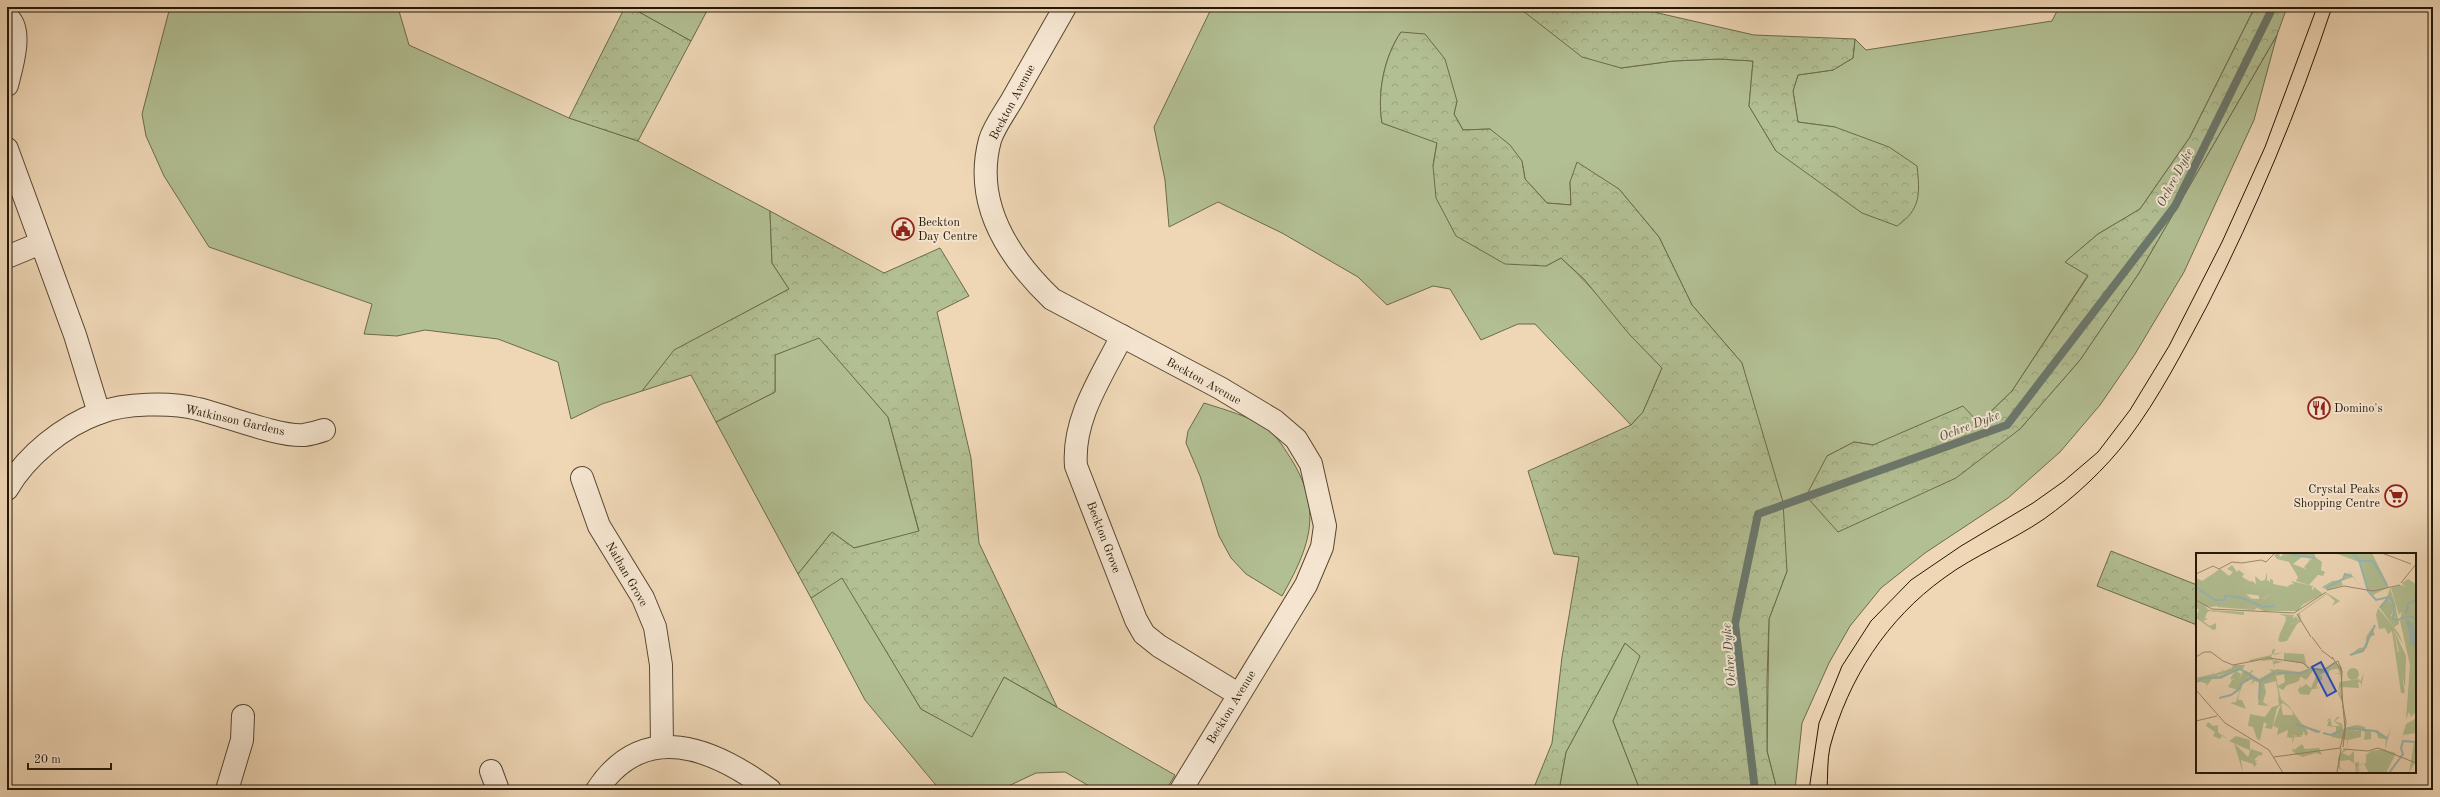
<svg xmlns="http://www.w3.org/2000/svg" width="2440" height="797" font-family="'Old Standard TT',serif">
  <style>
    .grass { fill: #b2bf93; stroke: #6b6b4c }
    .forest { fill: url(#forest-crowns); stroke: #6b6b4c }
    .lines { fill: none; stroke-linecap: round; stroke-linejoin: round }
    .stream { stroke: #6b786d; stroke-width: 8 }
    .minor-casing { stroke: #574731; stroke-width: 24 }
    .minor { stroke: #f5e5d0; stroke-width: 22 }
    .tram { stroke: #241705; stroke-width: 1 }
    .labels { text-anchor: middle; stroke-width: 4; stroke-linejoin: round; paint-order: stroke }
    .street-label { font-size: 12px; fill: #241705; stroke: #f5e5d0 }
    .poi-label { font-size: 12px; fill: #241705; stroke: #f5e5d0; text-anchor: start }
    .water-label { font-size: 13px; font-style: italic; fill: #4d4f42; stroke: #f5e5d0 }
    .inset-river { fill: none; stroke: #9ab8b2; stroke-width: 2 }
    .inset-road { fill: none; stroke: #9e8a6f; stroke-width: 1 }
    .view { fill: #1d4ed8; fill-opacity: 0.15; stroke: #1d4ed8; stroke-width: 2 }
    .inset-edge { fill: none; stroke: #241705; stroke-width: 2 }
  </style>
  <defs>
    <pattern id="forest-crowns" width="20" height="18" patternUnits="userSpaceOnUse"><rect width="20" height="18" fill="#b2bf93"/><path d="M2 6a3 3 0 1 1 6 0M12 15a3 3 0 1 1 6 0" fill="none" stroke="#99a37d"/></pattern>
  </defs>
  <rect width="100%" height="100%" fill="#efd7b6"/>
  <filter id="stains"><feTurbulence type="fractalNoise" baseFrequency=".005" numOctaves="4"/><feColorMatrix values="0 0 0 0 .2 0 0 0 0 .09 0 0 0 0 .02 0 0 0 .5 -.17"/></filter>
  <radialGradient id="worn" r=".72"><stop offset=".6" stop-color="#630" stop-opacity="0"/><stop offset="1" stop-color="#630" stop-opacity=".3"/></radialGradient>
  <g class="grass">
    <path d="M170 7H392L399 11 409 45 569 118 638 141 770 211 772 263 789 289 675 350 642 391 602 404 571 419 558 362 498 339 425 330 397 336 364 334 372 304 209 247 164 176 146 136 142 114Z"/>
    <path d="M630 7H709L691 41Z"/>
    <path d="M1212 7H1518L1534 19 1621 68 1673 61 1719 59 1753 61 1749 106 1776 151 1835 127 1798 122 1793 91 1798 75 1833 70 1853 58 1855 39 1866 50 2052 21 2059 7H2255L2190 137 2140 209 2098 234 2065 262 2088 275 2012 391 1979 423 1873 445 1854 442 1827 456 2020 429 2080 360 2139 273 2277 35 2254 120 2184 272 2135 354 2100 405 2060 452 2008 498 1925 553 1881 588 1850 626 1829 663 1802 723 1795 790H1777L1767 751 1769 619 1787 571 1742 363 1692 305 1659 237 1619 189 1570 182 1571 205 1547 203 1525 179 1522 161 1490 129 1463 130 1454 114 1457 101 1401 32C1384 57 1377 93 1382 123L1437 142 1433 166 1546 266 1561 258C1598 291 1627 332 1662 368L1643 412 1631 425 1535 324H1518L1481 340 1450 289 1433 286 1387 305 1358 277 1282 233 1218 202 1169 227 1165 180 1154 127Z"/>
    <path d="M819 337 888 417 919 532 854 548 832 532 798 574 716 422 775 392V355Z"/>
    <path d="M1204 403C1223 409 1251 417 1267 428 1277 436 1286 451 1293 462 1323 513 1309 548 1282 596L1246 574 1231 558 1219 536 1200 476 1186 443 1188 431Z"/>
    <path d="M842 577 921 709 972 736 1004 677 1175 775 1166 790H1096L1065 772 1036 773 1000 790H940L865 700 811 598Z"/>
    <path d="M1625 643 1641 656 1613 721 1640 790H1559L1566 752Z"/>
  </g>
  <g class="forest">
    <path d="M625 7H630L691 41 638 141 569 118Z"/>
    <path d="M1518 7H1646L1658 13 1754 35 1855 39 1853 58 1833 70 1798 75 1793 91 1798 122 1835 127 1889 147 1917 166C1920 194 1921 209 1897 226L1862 213 1776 151 1749 106 1753 61 1719 59 1673 61 1621 68 1582 57Z"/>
    <path d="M2255 7H2287L2277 35 2139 273 2080 360 2020 429 1956 478 1838 532 1806 496 1827 456 1854 442 1873 445 1963 406 1979 423 2012 391 2088 276 2065 262 2098 234 2140 209 2190 137Z"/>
    <path d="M1401 32 1425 34 1445 59 1457 101 1454 114 1463 130 1490 129 1510 145 1522 161 1525 179 1547 203 1571 205 1570 182 1577 162 1619 189 1659 237 1692 305 1742 363 1783 502 1787 571 1769 619 1767 681V751L1777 790H1640L1613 721 1640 656 1625 643 1566 752 1559 790H1533L1552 743 1562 657 1579 557 1554 554 1528 471 1631 425 1643 412 1662 368 1629 334 1584 279 1561 258 1546 266 1505 264 1456 236 1436 198 1433 166 1437 143 1382 123C1377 93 1384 57 1401 32Z"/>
    <path d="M770 211 884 273 940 248 969 296 937 312 971 458 979 543 1057 707 1004 677 972 737 921 709 842 578 811 598 798 574 832 532 854 548 919 531 888 417 819 338 775 355V392L716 422 691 375 642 391 674 350 789 289 772 263Z"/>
    <path d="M2111 551 2197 585V625L2097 586Z"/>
  </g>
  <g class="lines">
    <path class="stream" d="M1755 790 1735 624 1758 514 2007 425 2175 206 2273 7"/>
    <g class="minor-casing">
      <g id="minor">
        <path d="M1065 7C1047 38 1030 69 1012 100 1005 112 994 127 990 140 973 203 1008 257 1052 299L1220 388 1275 421 1296 439 1311 464 1325 526 1322 547 1306 585 1181 790"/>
        <path d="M7 17C24 29 11 69 7 85"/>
        <path d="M7 149 75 335 99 413"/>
        <path d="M7 257 41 243"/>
        <path d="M1122 336C1102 376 1072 419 1076 466L1136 620 1144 634 1159 646 1238 694"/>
        <path d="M582 478 599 526 643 598 655 627 661 665 662 746"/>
        <path d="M7 489C26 456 63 426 99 413 124 403 171 402 198 409 224 415 279 437 304 435 311 434 318 432 324 430"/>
        <path d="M491 771 498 790"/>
        <path d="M227 790 242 740 243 716"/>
        <path d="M597 790C644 719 713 748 770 790"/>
      </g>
    </g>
    <use href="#minor" class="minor"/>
    <g class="tram">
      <path d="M1809 790 1819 723 1842 666 1871 621 1911 580 1961 546 2033 503 2064 481 2098 452 2130 410 2169 346 2222 242 2265 147 2317 7"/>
      <path d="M1827 790C1828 776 1827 760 1830 747 1848 679 1887 619 1944 578 1975 555 2012 541 2044 519 2075 497 2105 469 2128 439 2159 398 2183 351 2207 306 2256 210 2298 110 2332 7"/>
    </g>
  </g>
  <defs>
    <g id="civic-ring" transform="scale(1.15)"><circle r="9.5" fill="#f5e5d0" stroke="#8f2418" stroke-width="1.5"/><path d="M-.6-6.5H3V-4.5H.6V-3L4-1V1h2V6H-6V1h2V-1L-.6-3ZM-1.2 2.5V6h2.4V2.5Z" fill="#8f2418"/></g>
    <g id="restaurant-ring" transform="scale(1.15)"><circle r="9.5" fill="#f5e5d0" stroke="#8f2418" stroke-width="1.5"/><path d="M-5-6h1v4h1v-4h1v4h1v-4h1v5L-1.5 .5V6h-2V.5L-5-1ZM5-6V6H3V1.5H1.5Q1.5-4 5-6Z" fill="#8f2418"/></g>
    <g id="supermarket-ring" transform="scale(1.15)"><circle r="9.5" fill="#f5e5d0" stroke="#8f2418" stroke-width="1.5"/><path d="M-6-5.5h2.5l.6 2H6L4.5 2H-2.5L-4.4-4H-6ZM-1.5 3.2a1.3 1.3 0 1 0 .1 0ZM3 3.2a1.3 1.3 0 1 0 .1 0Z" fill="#8f2418"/></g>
  </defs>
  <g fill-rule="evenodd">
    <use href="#civic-ring" x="903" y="229"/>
    <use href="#restaurant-ring" x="2319" y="408"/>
    <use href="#supermarket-ring" x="2396" y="496"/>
  </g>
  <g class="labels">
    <g class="street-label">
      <text transform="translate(1012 102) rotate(-62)" y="4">Beckton Avenue</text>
      <text transform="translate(1204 381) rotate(29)" y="4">Beckton Avenue</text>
      <text transform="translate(235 420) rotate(13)" y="4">Watkinson Gardens</text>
      <text transform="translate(1104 537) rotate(69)" y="4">Beckton Grove</text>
      <text transform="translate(627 574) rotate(60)" y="4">Nathan Grove</text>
      <text transform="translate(1231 707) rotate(-59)" y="4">Beckton Avenue</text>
    </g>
    <g class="poi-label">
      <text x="918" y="226">Beckton<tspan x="918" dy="14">Day Centre</tspan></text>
      <text x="2334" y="412">Domino's</text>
      <text x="2380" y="493" text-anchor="end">Crystal Peaks<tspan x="2380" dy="14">Shopping Centre</tspan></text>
    </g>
    <g class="water-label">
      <text transform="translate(2174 177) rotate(-62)" y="5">Ochre Dyke</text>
      <text transform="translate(1969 425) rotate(-21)" y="5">Ochre Dyke</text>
      <text transform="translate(1728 655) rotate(-95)" y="5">Ochre Dyke</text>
    </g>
  </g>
  <g transform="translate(2196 553)">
    <rect width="220" height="220" fill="#efd7b6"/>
    <path d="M118 3 126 9 125 17 129 19 127 23 114 20 108 14ZM36 12 41 19 43 17 48 21 46 24 51 29 56 28 60 31 59 23 65 28 69 27 71 19V27L74 29V26L77 27V31L72 32H61L55 41 47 40 43 45 63 46V42L82 32 93 34 98 31 117 37 118 34 127 41 97 57H81L75 49 74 41 67 46 14 54 0 38V25L8 29 24 16 33 23 37 19 31 16ZM151 16 168 37 157 24 145 28 147 32 131 37 126 34 136 28 146 27 149 20 155 22ZM212 26 220 31V48L212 52V63L204 66 209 47V34L206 30ZM131 40 144 48 136 53 139 48 131 41 104 60 105 69 93 71 100 63 103 68 101 61ZM191 45 198 53 195 63 202 67 203 71 198 74 183 54ZM0 52H5L15 58 11 56 6 62 11 60 9 65 12 66 7 68 14 73 20 70V76L17 77 0 65 3 56H0ZM193 73H197L203 81 207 91 198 77 209 140H205L196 78 192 81 189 75ZM77 96H79L78 101 87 99 79 102 77 100V101L75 103 78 110V107L86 109 78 111 79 119 71 124 76 119 73 116 79 117 76 107 66 108V107L76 105H69L55 109 53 107 75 102ZM138 109 146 114 143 129 163 126 164 129 168 120 165 135V130L162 129 163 135 145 134 143 138 147 151 142 141 144 121H139L144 120 142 116H137V111L133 114V123L129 119 132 117 131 115ZM107 110 111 112 114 118 119 115 130 116 124 122V125L126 121V127L122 129 120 135 117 130 122 123 117 118 110 127 103 122 101 129 91 132 87 137 82 134 81 124 82 133 89 131 90 125 88 121 82 122 84 121 106 120 103 119 112 116ZM37 112H49L47 116 0 128V125L17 121 16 118 18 121 27 118 24 114 28 118 36 115ZM48 117 53 120 56 117 57 118 42 137 32 134 36 127H40L34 126 37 121 40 118 45 121 43 126ZM82 143 87 150 81 155 76 176 69 175 71 171 68 169 64 187 61 186 57 174 52 173 54 161 69 164 76 154 83 152ZM85 162H97L104 173 105 184H97L102 183 97 181 96 185 91 184 92 177 81 182ZM141 164H144L139 168 146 171 147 176 159 172 156 178 165 177V184L152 187 151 196V187L136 184 135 181 140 180V174L131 173 133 167 130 168 134 165 136 173H144L138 168ZM40 183 54 187V197L63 202 57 208 54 205 56 202 53 197 33 188Z" fill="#b2bf93"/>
    <path d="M83 0 84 4 89 0 119 1V6L115 5 112 9 114 5 106 4 97 11 122 21 121 23 113 32 100 28 102 24 93 9 81 6 78 2ZM139 0H176L193 34 177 42 172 36 163 9ZM24 16 37 26 46 24 60 32 74 30 82 32 79 36H86L87 39 91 37 93 32 98 31 95 28 117 33 115 38 120 41 114 48 112 44 106 48 107 51 102 58H68L61 55 58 57 21 54V51L8 55 14 57 48 59V62L13 58 7 63 4 61 8 54 2 53 0 56V25L6 28ZM73 40H86V43L78 47 83 49 86 55 90 51 100 56 81 57 74 41 68 46H56L50 41 67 43ZM206 32 209 34V47L208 56 203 62 195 35ZM194 35 199 50 202 66 197 63 199 53 191 44ZM217 48H220V180L207 182 204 191 210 171 219 166V160L215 164 213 159 210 166 214 112 204 68 212 64 211 54ZM182 55 197 73 196 74 183 76 180 62ZM83 61 98 62 97 65H100L99 68 93 71 105 69 101 71 91 88 84 89 82 87 84 83 82 85 90 67 89 65 91 64ZM176 75 179 82 174 84 171 94 167 99 154 102 163 95 170 94V84ZM198 77 210 103 209 134 200 102 203 98ZM88 100 108 101 110 111 88 107ZM139 109 136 113 138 116 125 121 124 126 126 118 117 116 112 125 104 124 103 128 90 132 87 137 82 134 85 146 94 154 97 159 106 171 117 177 124 178 126 175 124 179 120 180 110 175 112 181 110 183 107 178V182L102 183 99 182 96 191 97 181 103 182 104 173 101 172 95 156 86 149 83 144 80 128 68 131 70 139 67 149 73 153 62 152 64 130 59 128 54 132 57 128 55 125 47 130 43 142 42 147H46L50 156 34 150 40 149 44 137 36 140 42 136 48 126 53 124 49 117 63 126 81 116 104 119 117 115 126 118ZM88 121 89 129 82 133 80 123ZM41 117 25 126H16L10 134 11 131 6 129H0L6 125H17L19 121 22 124ZM122 119 120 133 118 134 125 135 116 136 113 142 104 141 102 137 105 132V135L110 131 115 135ZM85 151 87 162 82 175 77 173ZM12 169 17 173 22 172V179L33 188 27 182 24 186 17 183 19 179 10 173ZM161 172 169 174V178L181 177 191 184 195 175 189 197 200 200 190 220H173L168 211 162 213 164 219 160 214 163 220H160L159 211 153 207 144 208V215L151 219 142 215V205L145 199 148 197H151L146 200 153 203 158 198V210L163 209V212L170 210V202L175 198 189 196 190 186 182 185 181 179 175 178V186L168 187 169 179 161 176 156 179 155 174ZM218 189H220V208L213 220ZM38 190 52 204 55 196 67 200 65 203 56 199 57 201 54 205 57 208 59 203 58 207 63 208H59L61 211 58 214 57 211 45 207 47 220ZM106 191 109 196 123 195 126 202 120 200 107 204 99 201 98 198 97 200 96 195 98 197Z" fill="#b2bf93" fill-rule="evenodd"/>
    <path d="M151 121a6 6 0 1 1 12 0a6 6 0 1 1-12 0Z" fill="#b2bf93"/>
    <path d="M212 67 218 71 220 94 214 91V81L210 69Z" fill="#9ab8b2"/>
    <path class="inset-river" d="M156 0 163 7 172 38 180 47 193 44 198 52 197 65 202 67 214 63 220 66M96 2 120 5M163 8H177L191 32M0 34 19 47H28L29 43H33L46 45 67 54 79 53M130 35 147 26 149 21 156 23M184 55 192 45M210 61 212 51 220 47M154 102 167 98 179 72M114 117 120 116 126 119 139 110M81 120H106L112 117M0 129 7 125 24 124 44 116 57 124M23 145 35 142 42 137 46 130 57 124 64 128 79 120M63 146 64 128M100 171 124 179M151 175 179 178 191 186M127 180 135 182 146 177M193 220 207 201 205 195 207 188 220 189"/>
    <path class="inset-road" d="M186 0 215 11M0 21 17 13 23 16 36 9 46 10 65 7 70 9 79 0M205 30 220 11M131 37 148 33 177 38 204 32M0 47 16 56 98 60M98 60 130 39M101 61 115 84M116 84 125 96M125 97 137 106M0 104 8 99H15L27 108 37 112 73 105 107 110 113 115 127 117 142 108 146 118 145 141 150 169 147 194M136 104 145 117 147 155M0 137 29 170 73 197 87 220M0 168 21 163M144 196 149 175 147 154M147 196 172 198 182 195 220 210M78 204 144 195M141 219 145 196"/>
    <path class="view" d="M125 109 140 138 131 143 116 114Z"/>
    <rect width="220" height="220" class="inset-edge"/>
  </g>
  <rect width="2440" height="797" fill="none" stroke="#efd7b6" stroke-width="24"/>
  <rect x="8" y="8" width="2424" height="781" fill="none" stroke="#241705" stroke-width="2"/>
  <rect x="12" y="12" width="2416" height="773" fill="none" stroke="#241705"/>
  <path d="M28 763v6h83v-6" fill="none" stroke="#241705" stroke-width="2"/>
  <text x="34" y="763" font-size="12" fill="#241705" stroke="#f5e5d0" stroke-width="3" paint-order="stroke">20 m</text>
  <rect width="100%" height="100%" filter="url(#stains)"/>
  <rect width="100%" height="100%" fill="url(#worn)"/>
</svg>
